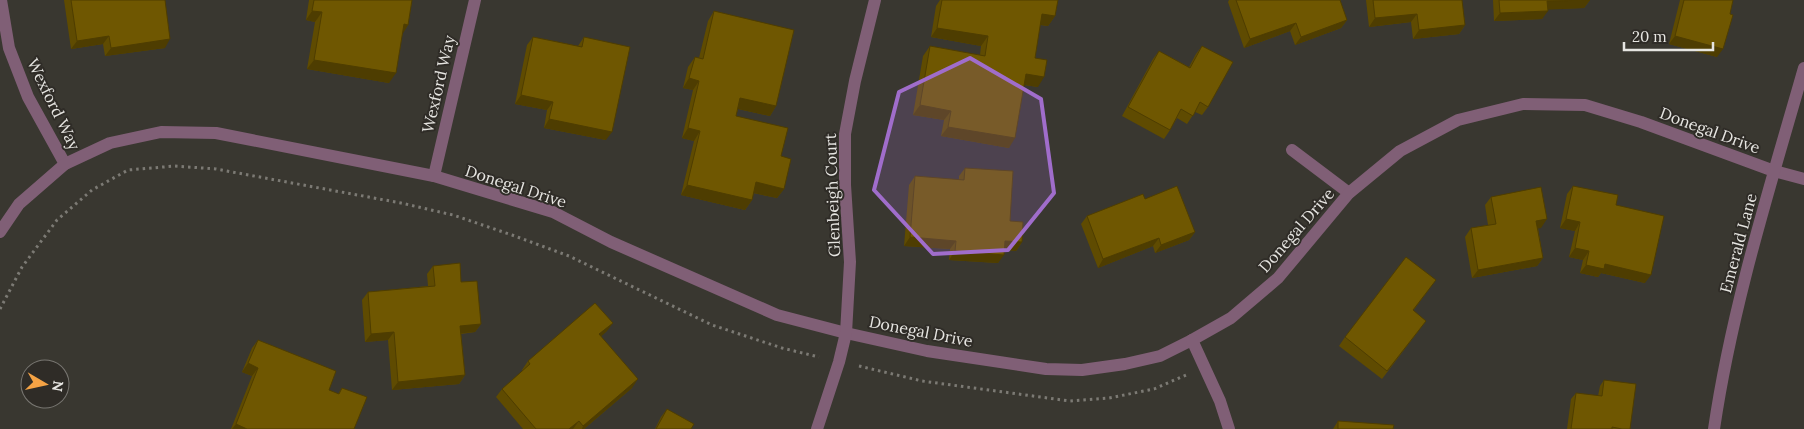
<svg xmlns="http://www.w3.org/2000/svg" width="1804" height="429" font-family="Lora,serif">
  <style>
    .lines { fill: none; stroke-linecap: round; stroke-linejoin: round }
    .path { stroke: #7c7a74; stroke-width: 3; stroke-dasharray: 2.5 4; stroke-linecap: butt }
    .minor { stroke: #805f76; stroke-width: 12 }
    .wall { fill: #5f4b01 }
    .shaded-wall { fill: #4e3d01 }
    .building { fill: #6f5701; stroke: #4e3d01 }
    .marked { fill: #a06dcb; fill-opacity: 0.2; stroke: #a06dcb; stroke-width: 4; stroke-linejoin: round }
    .labels { text-anchor: middle; stroke-width: 4; stroke-linejoin: round; paint-order: stroke }
    .street-label { font-size: 16px; fill: #e6e5e1; stroke: #2f2c27 }
  </style>
  <rect width="100%" height="100%" fill="#393730"/>
  <g class="lines">
    <g class="path">
      <path d="M0 309 22 267 57 220 92 190 128 170 175 166 216 169 401 203 453 215 512 235 569 256 712 325 782 348 819 357"/>
      <path d="M859 366 922 381 1070 401 1109 398 1154 389 1186 375"/>
    </g>
    <g class="minor">
      <path d="M1 0 9 48 28 97 65 164"/>
      <path d="M1292 150 1349 193"/>
      <path d="M434 176 475 0"/>
      <path d="M0 232 19 204 65 164 110 143 161 132 216 133 434 176 553 212 611 242 777 315 846 333 927 351 1046 369 1082 370 1125 364 1160 356 1192 340 1231 318 1278 278 1349 193 1400 151 1458 120 1523 104 1585 105 1641 122 1774 171 1804 179"/>
      <path d="M1192 340 1220 401 1229 429"/>
      <path d="M817 429 839 362 846 333 850 262 845 185V134L855 81 875 0"/>
      <path d="M1714 429C1732 306 1770 187 1804 68"/>
    </g>
  </g>
  <g class="wall">
    <path d="M64 0H165V48L105 56 103 44 71 49Z"/>
    <path d="M309 0H412L408 25 402 34 389 83 307 69 315 22 306 20Z"/>
    <path d="M940 0H1058L1055 16 1048 26 1040 25 1035 58 1038 87 1024 85 1009 148 941 136 944 120 913 115 923 56 930 46 980 55 981 46 931 37 936 6Z"/>
    <path d="M1229 0H1340L1347 20 1341 28 1295 45 1290 31 1244 48 1228 2Z"/>
    <path d="M1366 0H1462L1465 25 1459 34 1413 39 1411 22 1369 27Z"/>
    <path d="M1493 0H1590L1584 8 1548 9 1542 19 1494 21Z"/>
    <path d="M1680 0H1733L1717 57 1669 44Z"/>
    <path d="M714 11 776 106 770 116 738 109 736 116 781 156 784 189 777 198 753 193 752 200 745 210 681 195 694 141 682 138 693 90 683 88 688 67 695 57 699 58 708 21Z"/>
    <path d="M533 37 578 46 584 37 606 140 544 128 547 110 515 104 527 45Z"/>
    <path d="M1202 46 1208 107 1202 115 1195 112 1187 124 1177 118 1170 130 1164 139 1122 116 1153 59 1159 51 1189 67 1196 54Z"/>
    <path d="M965 168 1010 221 1022 242 1016 251 1005 250 998 263 949 260 950 249 904 246 909 185 915 176 959 180V176Z"/>
    <path d="M1573 186 1616 205 1645 283 1601 273 1598 277 1580 273 1583 260 1569 257 1575 231 1560 228 1567 194Z"/>
    <path d="M1491 197 1541 228H1538L1543 258 1537 266 1472 278 1465 237 1471 228 1488 225 1485 205Z"/>
    <path d="M1145 199 1195 232 1189 240 1155 253 1153 246 1098 268 1081 224 1087 216Z"/>
    <path d="M433 266 461 282 481 324 475 332 461 334 465 375 459 384 392 390 388 340 365 342 362 300 368 292 428 286 427 274Z"/>
    <path d="M1430 288 1413 311 1420 329 1382 379 1339 346 1345 337Z"/>
    <path d="M607 331 601 336 632 388 584 429H523L496 397 502 389 523 371 522 370 528 361Z"/>
    <path d="M258 340 329 390 338 394 342 388 354 429H231L252 376 242 372 252 348Z"/>
    <path d="M1604 380 1630 429H1567L1571 399 1576 393 1598 396 1600 386Z"/>
    <path d="M667 409 691 429H655L661 417Z"/>
    <path d="M1338 421 1393 429H1333Z"/>
  </g>
  <g class="shaded-wall">
    <path d="M1590 0 1584 8 1541 10 1547 1Z"/>
    <path d="M312 11 322 12 315 22 306 20Z"/>
    <path d="M1548 11 1542 19 1494 21 1500 13Z"/>
    <path d="M1042 14 1055 16 1048 26 1035 24Z"/>
    <path d="M1417 14 1411 22 1369 27 1375 18Z"/>
    <path d="M1347 20 1341 28 1295 45 1301 37Z"/>
    <path d="M1296 23 1290 31 1244 48 1250 39Z"/>
    <path d="M404 24 408 25 402 35Z"/>
    <path d="M1465 25 1459 34 1413 39 1419 30Z"/>
    <path d="M937 28 988 36 981 46 931 37Z"/>
    <path d="M109 36 103 44 71 49 77 41Z"/>
    <path d="M1675 36 1723 49 1717 57 1669 44Z"/>
    <path d="M170 39 165 48 105 56 111 48Z"/>
    <path d="M314 60 396 73 389 83 307 69Z"/>
    <path d="M1026 74 1044 77 1038 87 1019 84Z"/>
    <path d="M689 78 699 81 693 90 683 88Z"/>
    <path d="M521 95 553 102 547 110 515 104Z"/>
    <path d="M740 98 776 106 770 116 734 108Z"/>
    <path d="M920 105 951 111 944 120 913 115Z"/>
    <path d="M549 119 612 132 606 140 544 128Z"/>
    <path d="M948 127 1015 138 1009 148 941 136Z"/>
    <path d="M688 128 700 131 694 141 682 138Z"/>
    <path d="M756 182 784 189 777 198 749 192Z"/>
    <path d="M687 185 752 200 745 210 681 195Z"/>
    <path d="M1547 219 1541 228 1531 230 1536 221Z"/>
    <path d="M1566 219 1580 222 1575 231 1560 228Z"/>
    <path d="M1195 232 1189 240 1155 253 1161 245Z"/>
    <path d="M910 237 956 241 950 249 904 246Z"/>
    <path d="M1159 238 1153 246 1098 268 1103 259Z"/>
    <path d="M1005 241 1022 242 1016 251 1000 249Z"/>
    <path d="M1575 248 1589 251 1583 260 1569 257Z"/>
    <path d="M955 251 1004 255 998 263 949 260Z"/>
    <path d="M1543 258 1537 266 1472 278 1478 270Z"/>
    <path d="M1605 264 1651 275 1645 283 1601 273 1598 277 1580 273 1586 265Z"/>
    <path d="M613 323 607 331 594 343 599 334Z"/>
    <path d="M481 324 475 332 454 334 460 326Z"/>
    <path d="M394 332 388 340 365 342 371 334Z"/>
    <path d="M248 363 258 368 252 376 242 372Z"/>
    <path d="M465 375 459 384 392 390 398 382Z"/>
    <path d="M638 379 632 388 584 429H582L583 426Z"/>
    <path d="M579 421 573 429H569Z"/>
    <path d="M236 424 247 429H232Z"/>
  </g>
  <g class="building">
    <path d="M71 0H165L170 39 111 48 109 36 77 41Z"/>
    <path d="M314 0H412L408 25 404 24 396 73 314 60 322 12 312 11Z"/>
    <path d="M942 0H1058L1055 16 1042 14 1035 58 1047 60 1044 77 1026 74 1015 138 948 127 951 111 920 105 930 46 985 56 988 36 937 28Z"/>
    <path d="M1236 0H1340L1347 20 1301 37 1296 23 1250 39Z"/>
    <path d="M1373 0H1462L1465 25 1419 30 1417 14 1375 18Z"/>
    <path d="M1499 0H1590L1547 1 1548 11 1500 13Z"/>
    <path d="M1684 0H1733L1730 14 1733 15 1723 49 1675 36Z"/>
    <path d="M714 11 794 30 776 106 740 98 736 116 788 128 781 156 791 159 784 189 756 182 752 200 687 185 700 131 688 128 699 81 689 78 695 57 703 59Z"/>
    <path d="M533 37 582 47 584 37 630 47 612 132 549 119 553 102 521 95Z"/>
    <path d="M1202 46 1233 62 1208 107 1200 102 1193 116 1181 109 1170 130 1128 107 1159 51 1190 68Z"/>
    <path d="M965 168 1013 171 1010 221 1023 222 1022 242 1005 241 1004 255 955 251 956 241 910 237 915 176 964 180Z"/>
    <path d="M1177 186 1195 232 1161 245 1159 238 1103 259 1087 216 1143 194 1145 199Z"/>
    <path d="M1573 186 1618 195 1616 205 1664 216 1651 275 1605 264 1604 269 1586 265 1589 251 1575 248 1580 222 1566 219Z"/>
    <path d="M1541 187 1547 219 1536 221 1543 258 1478 270 1471 228 1496 224 1491 197Z"/>
    <path d="M1406 257 1436 280 1413 310 1426 321 1387 371 1345 337Z"/>
    <path d="M460 263 461 282 477 281 481 324 460 326 465 375 398 382 394 332 371 334 368 292 435 286 433 266Z"/>
    <path d="M595 303 613 323 599 334 638 379 583 426 579 421 569 429H536L502 389 530 364 528 361Z"/>
    <path d="M258 340 336 371 329 390 339 394 342 388 367 397 354 429H247L236 424 258 368 248 363Z"/>
    <path d="M1604 380 1636 384 1630 429H1622L1612 427V429H1571L1576 393 1602 396Z"/>
    <path d="M667 409 694 424 691 429H656Z"/>
    <path d="M1338 421 1394 425 1393 429H1338Z"/>
  </g>
  <path class="marked" d="M970 58 1041 99 1054 193 1008 250 933 254 874 190 899 92Z"/>
  <g class="labels">
    <g class="street-label">
      <text transform="translate(438 84) rotate(-77)" y="6">Wexford Way</text>
      <text transform="translate(54 104) rotate(64)" y="6">Wexford Way</text>
      <text transform="translate(1710 130) rotate(20)" y="6">Donegal Drive</text>
      <text transform="translate(516 186) rotate(18)" y="6">Donegal Drive</text>
      <text transform="translate(832 195) rotate(-92)" y="6">Glenbeigh Court</text>
      <text transform="translate(1296 230) rotate(-49)" y="6">Donegal Drive</text>
      <text transform="translate(1738 243) rotate(-75)" y="6">Emerald Lane</text>
      <text transform="translate(921 331) rotate(11)" y="6">Donegal Drive</text>
    </g>
  </g>
  <g transform="translate(45 384) rotate(99)"><circle r="24" fill="#2f2c27" stroke="#787671"/>
  <path d="M0-4L9 19L0 12L-9 19Z" fill="#f5a345"/>
  <text y="-8" font-size="14" font-weight="bold" text-anchor="middle" fill="#e6e5e1">N</text>
  </g>
  <path d="M1624 42v8h89v-8" fill="none" stroke="#e6e5e1" stroke-width="2.5"/>
  <text x="1632" y="42" font-size="15" fill="#e6e5e1" stroke="#2f2c27" stroke-width="4" paint-order="stroke">20 m</text>
</svg>
